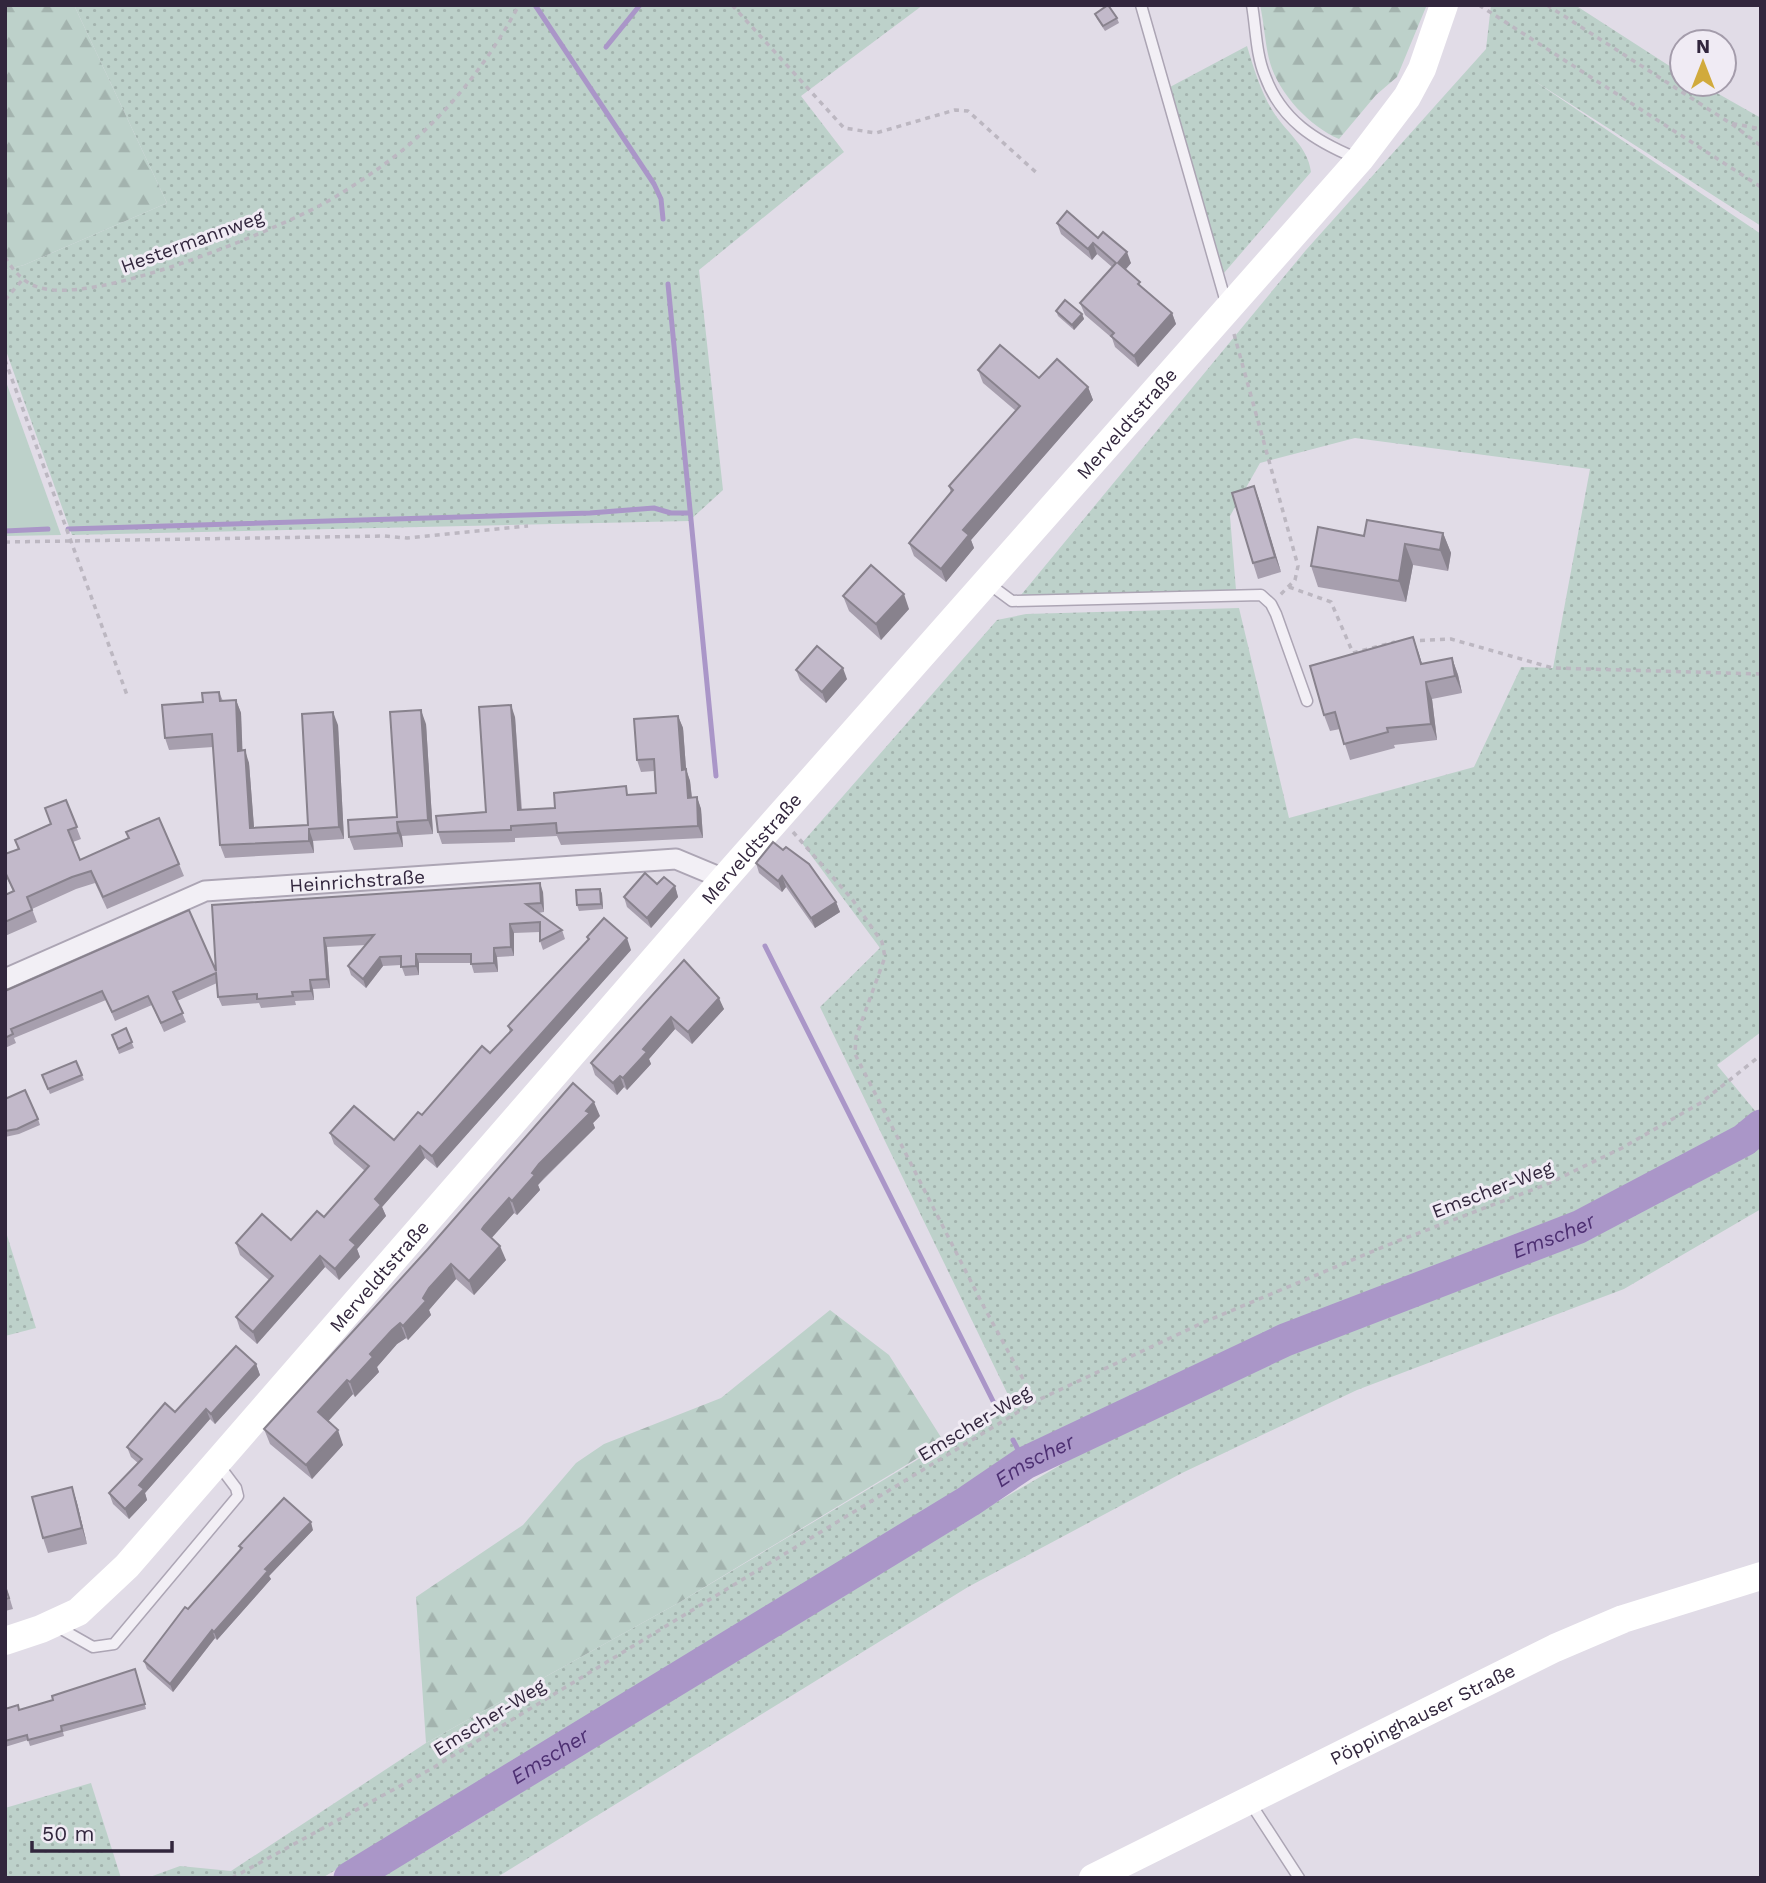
<svg xmlns="http://www.w3.org/2000/svg" width="1766" height="1883" font-family="'Work Sans',sans-serif">
  <style>
    .grass { fill: url(#grass-dots) }
    .forest { fill: url(#forest-firs) }
    .garden { fill: #bdd1ca }
    .lines { fill: none; stroke-linecap: round; stroke-linejoin: round }
    .stream { stroke: #aa96c8; stroke-width: 5 }
    .river { stroke: #aa96c8; stroke-width: 33 }
    .service-casing { stroke: #aca5b4; stroke-width: 13 }
    .minor-casing { stroke: #aca5b4; stroke-width: 23 }
    .path { stroke: #bcb7c1; stroke-width: 3.5; stroke-dasharray: 5 5; stroke-linecap: butt }
    .service { stroke: #f2eff5; stroke-width: 10 }
    .minor { stroke: #f2eff5; stroke-width: 19 }
    .secondary { stroke: #fff; stroke-width: 28 }
    .wall { fill: #a79fae }
    .shaded-wall { fill: #88828d }
    .building { fill: #c2b9ca; stroke: #88828d; stroke-width: 2 }
    .labels { text-anchor: middle; stroke-width: 6; stroke-linejoin: round; paint-order: stroke }
    .street-label { font-size: 19px; fill: #32263d; stroke: #f0ebf4 }
    .water-label { font-size: 21px; font-style: italic; fill: #4d2f72; stroke: #f0ebf4 }
  </style>
  <defs>
    <pattern id="grass-dots" width="8" height="8" patternUnits="userSpaceOnUse" patternTransform="scale(1.75)"><rect width="8" height="8" fill="#bdd1ca"/><path d="M2 2h.1M6 6h.1" fill="none" stroke="#a3b3ae" stroke-width="1.8" stroke-linecap="round"/></pattern>
    <pattern id="forest-firs" width="22" height="20" patternUnits="userSpaceOnUse" patternTransform="scale(1.75)"><rect width="22" height="20" fill="#bdd1ca"/><path d="M5 1l3.5 6h-7zM16 11l3.5 6h-7z" fill="#a3b3ae"/></pattern>
  </defs>
  <rect width="100%" height="100%" fill="#e1dce7"/>
  <g class="grass">
    <path d="M74 5H923L801 96 844 152 699 270 723 490 689 521 72 535 5 348V270L24 265 167 203Z"/>
    <path d="M1491 5H1575L1682 74V84H1701L1761 118V226L1533 80 1761 234V1032L1717 1065 1761 1118V1129L1722 1136 1655 1175 1565 1218 1283 1330 1144 1392 1012 1460 575 1729 322 1878H147L180 1866 231 1871 426 1743 680 1602 1012 1403 820 1007 880 948 802 843 997 620 1026 614 1239 608 1289 818 1474 767 1521 667 1553 668 1590 469 1355 438 1260 463 1230 516 1236 590 1021 595 1306 250 1486 49Z"/>
    <path d="M1247 46C1254 69 1261 93 1274 113 1287 133 1308 147 1311 172L1224 273 1218 267 1170 87Z"/>
    <path d="M1761 1139V1209L1624 1289 1357 1390 1182 1473 968 1587 496 1878H379L446 1839 870 1576 1093 1446 1292 1353 1573 1243 1695 1181Z"/>
    <path d="M5 1229 36 1328 5 1336Z"/>
    <path d="M91 1783 121 1878H5V1808Z"/>
  </g>
  <g class="forest">
    <path d="M5 5H74L167 203 24 265 5 270Z"/>
    <path d="M1260 5H1425L1426 7 1397 77 1376 95 1339 139C1309 126 1277 92 1269 59 1265 42 1264 23 1260 5Z"/>
    <path d="M830 1310 889 1355 944 1442 680 1602 426 1743 416 1597 523 1525 576 1463 604 1444 721 1398Z"/>
  </g>
  <path class="garden" d="M5 379 61 535 5 536Z"/>
  <g class="lines">
    <g class="stream">
      <path d="M535 5 654 184 661 199 663 219"/>
      <path d="M606 47 640 5"/>
      <path d="M668 284 716 776"/>
      <path d="M68 529 590 513 654 508 671 513H689"/>
      <path d="M5 531 48 529"/>
      <path d="M765 946 994 1403"/>
      <path d="M1013 1440 1025 1463"/>
    </g>
    <path class="river" id="s1" d="M350 1878 969 1501 1025 1463 1285 1340 1579 1227 1744 1140 1761 1126"/>
    <g class="service-casing">
      <g id="service">
        <path d="M1141 5 1227 306"/>
        <path d="M1252 5C1256 28 1256 55 1265 76 1281 120 1315 141 1356 158"/>
        <path d="M989 584 1012 601 1261 595 1271 604 1276 614 1307 701"/>
        <path d="M56 1626 93 1647 114 1644 238 1496 236 1488 218 1464"/>
        <path d="M1251 1804 1299 1878"/>
      </g>
    </g>
    <g class="minor-casing">
      <g id="minor">
        <path id="s2" d="M5 979 205 891 676 859 724 879"/>
      </g>
    </g>
    <g class="path">
      <path d="M732 5 844 128 876 133 955 110 968 111 1039 175"/>
      <path d="M1479 5 1761 187"/>
      <path d="M1547 5 1730 123 1761 129"/>
      <path d="M1732 124 1761 146"/>
      <path d="M5 257C12 269 22 281 35 286 88 309 267 233 319 206 340 195 362 180 382 166 440 124 485 68 519 5"/>
      <path d="M5 300 23 279"/>
      <path d="M1234 334 1298 566 1295 580 1280 595"/>
      <path d="M5 360 127 695"/>
      <path d="M5 542 384 536 407 538 528 526"/>
      <path d="M1289 587 1331 602 1353 653 1395 642"/>
      <path d="M1410 641 1451 639 1553 668 1761 674"/>
      <path d="M793 832 852 899 882 942 885 957 856 1037 855 1054 984 1307 1035 1401"/>
      <path d="M232 1878 431 1769 1036 1401 1202 1323 1395 1242 1545 1185 1622 1148 1702 1102 1761 1055"/>
    </g>
    <use href="#service" class="service"/>
    <use href="#minor" class="minor"/>
    <g class="secondary">
      <path id="s3" d="M5 1641 41 1629 78 1612 127 1566 724 879 1360 159 1407 97 1422 69 1444 5"/>
      <path id="s4" d="M1093 1878 1555 1648 1623 1619 1761 1576"/>
    </g>
  </g>
  <g class="wall">
    <path d="M1095 14 1117 18 1119 23 1105 31 1097 19Z"/>
    <path d="M1057 223 1098 238 1131 263 1125 269 1141 287 1172 313 1176 324 1138 367 1115 347 1112 338 1085 315 1080 303 1112 267 1097 254 1092 260 1061 234Z"/>
    <path d="M1056 311 1082 314 1084 319 1074 330 1058 316Z"/>
    <path d="M978 370 1039 378 1088 387 1093 400 971 540 974 548 946 582 914 556 909 543 951 493 949 486 1016 411 983 383Z"/>
    <path d="M1254 486 1281 572 1258 579 1253 563Z"/>
    <path d="M1443 533 1451 553 1448 571 1413 565 1406 602 1318 587 1311 566 1364 536Z"/>
    <path d="M843 596 909 609 881 640 849 611Z"/>
    <path d="M1413 637 1422 664 1452 658 1458 675 1462 693 1432 699 1437 740 1394 745 1395 748 1350 760 1340 729 1330 731 1324 715Z"/>
    <path d="M796 670 847 679 826 703 800 680Z"/>
    <path d="M219 692 223 701 236 700 241 713 242 750 249 763 254 828 308 825 338 725 344 839 313 841 314 853 225 858 220 845 213 747 169 750 165 738 203 702Z"/>
    <path d="M678 716 683 728 686 769 690 781 692 797H697L701 809 703 838 561 845 557 836 515 838V842L442 844 438 832 486 812 515 717 522 810 555 808 629 795 656 793 654 771 641 772 637 760Z"/>
    <path d="M426 724 433 834 402 836 403 847 354 850 349 837 397 817Z"/>
    <path d="M66 800 81 839 73 842 80 860 179 864 184 876 107 909 95 883 76 889 32 909 37 922 5 936V895L13 891 5 874V854L18 849 15 840 51 824Z"/>
    <path d="M783 850 836 902 840 912 815 928 786 887 782 892 759 873 756 863Z"/>
    <path d="M657 884 675 886 678 897 651 928 627 907 624 897Z"/>
    <path d="M600 889 602 894 603 909 579 911 577 905Z"/>
    <path d="M543 892 544 912 538 913 562 930 565 939 543 950 540 941V932L514 933V956L497 957 498 972 474 973 471 963H419V975L405 976 401 965 383 966 366 988 351 975 348 966 366 945 327 947 330 988 313 989 314 1000 295 1001 296 1005 261 1008 259 1003 222 1006 218 997 217 983 177 1001 186 1022 164 1032 152 1005 115 1021 106 1000 14 1038 16 1043 5 1048V991L216 971 212 905Z"/>
    <path d="M587 937 631 950 437 1168 425 1158 382 1207 386 1216 357 1249 360 1257 339 1280 325 1267 257 1344 240 1329 236 1317 269 1280 240 1255 236 1243 291 1240 324 1217 365 1171 334 1144 330 1133 394 1140 490 1053 510 1032 508 1026 588 940Z"/>
    <path d="M684 960 724 1009 692 1044 675 1029 649 1059 651 1064 627 1090 624 1087 617 1095 595 1075 591 1063Z"/>
    <path d="M126 1028 134 1048 119 1054 112 1035Z"/>
    <path d="M76 1061 84 1080 50 1094 42 1075Z"/>
    <path d="M5 1099 38 1119 40 1125 19 1134 5 1137Z"/>
    <path d="M600 1116 593 1123 595 1128 538 1185 540 1190 517 1215 514 1213 491 1238 506 1260 474 1295 456 1279 435 1303 429 1310 431 1315 408 1340 406 1338 397 1344 377 1367 379 1372 355 1397 353 1394 328 1421 343 1445 312 1479 270 1444 264 1429 427 1250Z"/>
    <path d="M256 1364 260 1375 215 1424 210 1419 145 1493 147 1500 129 1519 113 1504 109 1493 138 1463 131 1457 127 1447 175 1412Z"/>
    <path d="M72 1487 77 1503 87 1544 48 1553 43 1538Z"/>
    <path d="M313 1530 269 1576 271 1579 217 1640 215 1638 173 1692 147 1669 144 1661 240 1550 239 1546Z"/>
    <path d="M5 1583 13 1609 5 1611Z"/>
    <path d="M137 1674 146 1709 63 1732 64 1736 30 1746 28 1740 5 1747V1709L19 1710Z"/>
  </g>
  <g class="shaded-wall">
    <path d="M1093 243 1097 254 1092 260 1088 249Z"/>
    <path d="M1127 252 1131 263 1122 274 1118 263Z"/>
    <path d="M1172 313 1176 324 1138 367 1134 356Z"/>
    <path d="M1082 314 1084 319 1074 330 1072 325Z"/>
    <path d="M1088 387 1093 400 971 540 974 548 946 582 941 569 963 530Z"/>
    <path d="M1254 486 1260 502 1281 572 1275 557Z"/>
    <path d="M1443 533 1451 553 1448 571 1440 550Z"/>
    <path d="M1405 544 1413 565 1406 602 1399 581Z"/>
    <path d="M904 594 909 609 881 640 876 624Z"/>
    <path d="M1413 637 1419 654 1427 681 1421 664Z"/>
    <path d="M1452 658 1458 675 1462 693 1455 676Z"/>
    <path d="M843 668 847 679 826 703 822 692Z"/>
    <path d="M1426 682 1432 699 1437 740 1431 724Z"/>
    <path d="M236 700 241 713 243 763 238 751Z"/>
    <path d="M511 705 515 717 522 822 518 810Z"/>
    <path d="M421 710 426 724 433 834 428 820Z"/>
    <path d="M333 712 338 725 344 839 339 827Z"/>
    <path d="M678 716 683 728 687 781 682 770Z"/>
    <path d="M245 750 249 763 255 840 250 828Z"/>
    <path d="M686 769 690 781 693 810 688 798Z"/>
    <path d="M697 797 701 809 703 838 698 826Z"/>
    <path d="M397 822 402 836 403 847 398 833Z"/>
    <path d="M309 829 313 841 314 853 309 841Z"/>
    <path d="M782 876 786 887 782 892 778 881Z"/>
    <path d="M540 883 543 892 544 912 541 903Z"/>
    <path d="M675 886 678 897 651 928 647 918Z"/>
    <path d="M600 889 602 894 603 909 601 904Z"/>
    <path d="M836 902 840 912 815 928 811 918Z"/>
    <path d="M510 924 514 933V956L511 947Z"/>
    <path d="M324 938 327 947 330 988 327 979Z"/>
    <path d="M627 938 631 950 437 1168 432 1156Z"/>
    <path d="M494 948 497 957 498 972 494 963Z"/>
    <path d="M416 954 419 963V975L416 966Z"/>
    <path d="M380 957 383 966 366 988 363 979Z"/>
    <path d="M310 980 313 989 314 1000 311 991Z"/>
    <path d="M719 998 724 1009 692 1044 688 1032Z"/>
    <path d="M671 1017 675 1029 649 1059 651 1064 627 1090 623 1078 643 1049Z"/>
    <path d="M620 1076 624 1087 617 1095 613 1083Z"/>
    <path d="M594 1102 600 1116 593 1123 595 1128 544 1178 538 1185 540 1190 517 1215 512 1201 532 1173Z"/>
    <path d="M420 1146 425 1158 382 1207 386 1216 357 1249 360 1257 339 1280 335 1269 350 1240 375 1199Z"/>
    <path d="M509 1198 514 1213 489 1241 482 1229Z"/>
    <path d="M500 1246 506 1260 474 1295 469 1281Z"/>
    <path d="M320 1256 325 1267 257 1344 253 1332Z"/>
    <path d="M451 1264 456 1279 435 1303 429 1310 431 1315 408 1340 403 1326 429 1288Z"/>
    <path d="M400 1323 406 1338 397 1344 377 1367 379 1372 355 1397 350 1382 370 1354 392 1330Z"/>
    <path d="M256 1364 260 1375 215 1424 211 1414Z"/>
    <path d="M347 1380 353 1394 323 1427 318 1412Z"/>
    <path d="M206 1409 210 1419 145 1493 147 1500 129 1519 125 1509 139 1485Z"/>
    <path d="M338 1430 343 1445 312 1479 306 1465Z"/>
    <path d="M72 1487 77 1503 87 1544 82 1528Z"/>
    <path d="M311 1522 313 1530 269 1576 271 1579 217 1640 214 1632 265 1569Z"/>
    <path d="M212 1630 215 1638 173 1692 170 1684Z"/>
  </g>
  <g class="building">
    <path d="M1108 5 1117 18 1103 26 1095 14Z"/>
    <path d="M1067 211 1098 238 1103 232 1127 252 1118 263 1140 282 1138 284 1172 313 1134 356 1111 336 1114 333 1080 303 1116 263 1093 243 1088 249 1057 223Z"/>
    <path d="M1065 300 1082 314 1072 325 1056 311Z"/>
    <path d="M1000 345 1039 378 1057 359 1088 387 963 530 969 535 941 569 909 543 953 490 949 486 1020 406 978 370Z"/>
    <path d="M1254 486 1275 557 1253 563 1232 493Z"/>
    <path d="M1367 520 1443 533 1440 550 1405 544 1399 581 1311 566 1318 527 1364 536Z"/>
    <path d="M871 565 904 594 876 624 843 596Z"/>
    <path d="M1413 637 1421 664 1452 658 1455 676 1426 682 1431 724 1387 728 1388 732 1344 744 1335 712 1324 715 1310 666Z"/>
    <path d="M817 646 843 668 822 692 796 670Z"/>
    <path d="M219 692 220 701 236 700 238 751 245 750 250 828 308 825 302 714 333 712 339 827 309 829V841L220 845 212 734 165 738 162 705 203 702 202 693Z"/>
    <path d="M511 705 518 810 555 808 554 793 626 786 627 795 656 793 654 759 637 760 634 719 678 716 682 770 686 769 688 798 697 797 698 826 557 833 556 823 511 826V830L438 832 436 816 486 812 479 707Z"/>
    <path d="M421 710 428 820 397 822 398 833 349 837 348 820 397 817 390 712Z"/>
    <path d="M66 800 77 827 68 830 80 860 129 838 126 832 159 818 179 864 103 897 91 871 72 877 27 897 32 910 5 922V895L14 891 5 872V854L19 849 15 840 51 824 45 808Z"/>
    <path d="M773 842 783 850 786 847 809 864 836 902 811 918 782 876 778 881 756 863Z"/>
    <path d="M645 873 657 884 664 877 675 886 647 918 624 897Z"/>
    <path d="M540 883 541 903 526 904 562 930 540 941V922L510 924 511 947 494 948V963L471 964V954H416V966L401 967V956L380 957 363 979 348 966 374 935 324 938 327 979 310 980 311 991 292 992 293 996 257 999V994L218 997 216 973 173 992 183 1013 161 1023 148 996 112 1012 102 991 11 1029 13 1034 5 1038V991L189 910 216 971 212 905Z"/>
    <path d="M600 889 601 904 577 905 576 890Z"/>
    <path d="M604 918 627 938 432 1156 420 1146 375 1199 381 1205 350 1240 356 1245 335 1269 320 1256 253 1332 236 1317 273 1276 236 1243 262 1214 291 1240 317 1211 324 1217 369 1166 330 1133 354 1106 394 1140 418 1112 422 1115 482 1046 490 1053 512 1030 508 1026 589 939 587 937Z"/>
    <path d="M684 960 719 998 688 1032 671 1017 643 1049 647 1052 623 1078 620 1076 613 1083 591 1063Z"/>
    <path d="M126 1028 132 1042 118 1049 112 1035Z"/>
    <path d="M76 1061 82 1075 48 1089 42 1075Z"/>
    <path d="M573 1083 594 1102 586 1111 590 1113 539 1164 532 1173 535 1175 512 1201 509 1198 484 1226 482 1229 500 1246 469 1281 451 1264 429 1288 423 1298 426 1301 403 1326 400 1323 392 1330 370 1354 373 1357 350 1382 347 1380 318 1412 338 1430 306 1465 264 1429 427 1250Z"/>
    <path d="M25 1090 38 1119 17 1129 5 1131V1099Z"/>
    <path d="M236 1346 256 1364 211 1414 206 1409 139 1485 144 1489 125 1509 109 1493 142 1459 127 1447 165 1403 175 1412Z"/>
    <path d="M72 1487 82 1528 43 1538 32 1497Z"/>
    <path d="M284 1498 311 1522 265 1569 268 1571 214 1632 212 1630 170 1684 144 1661 185 1607 188 1609 242 1548 239 1546Z"/>
    <path d="M5 1586 9 1598 5 1599Z"/>
    <path d="M135 1669 145 1704 61 1726 62 1731 28 1740 27 1735 5 1741V1709L18 1705 19 1710 53 1700 52 1696Z"/>
  </g>
  <g class="labels">
    <g class="street-label">
      <text transform="translate(192 241) rotate(-20)" y="7">Hestermannweg</text>
      <text dy="7" stroke="none"><textPath href="#s3" startOffset="1664">Merveldtstraße</textPath></text>
      <text dy="7" stroke="none"><textPath href="#s3" startOffset="1097">Merveldtstraße</textPath></text>
      <text dy="7" stroke="none"><textPath href="#s2" startOffset="371">Heinrichstraße</textPath></text>
      <text transform="translate(1492 1189) rotate(-21)" y="7">Emscher-Weg</text>
      <text dy="7" stroke="none"><textPath href="#s3" startOffset="530">Merveldtstraße</textPath></text>
      <text transform="translate(974 1423) rotate(-31)" y="7">Emscher-Weg</text>
      <text dy="7" stroke="none"><textPath href="#s4" startOffset="368">Pöppinghauser Straße</textPath></text>
      <text transform="translate(489 1717) rotate(-32)" y="7">Emscher-Weg</text>
    </g>
    <g class="water-label">
      <text dy="7" stroke="none"><textPath href="#s1" startOffset="1368">Emscher</textPath></text>
      <text dy="7" stroke="none"><textPath href="#s1" startOffset="802">Emscher</textPath></text>
      <text dy="7" stroke="none"><textPath href="#s1" startOffset="234">Emscher</textPath></text>
    </g>
  </g>
  <rect width="1766" height="1883" fill="none" stroke="#32263d" stroke-width="14"/>
  <g transform="translate(1703 63)"><circle r="33" fill="#f0ebf4" stroke="#a49cab" stroke-width="2"/>
  <path d="M0-5L12 26L0 18L-12 26Z" fill="#d1aa3c"/>
  <text y="-10" font-size="19" font-weight="bold" text-anchor="middle" fill="#32263d">N</text>
  </g>
  <path d="M32 1841v10h140v-10" fill="none" stroke="#32263d" stroke-width="3.5"/>
  <text x="42" y="1841" font-size="21" fill="#32263d" stroke="#f0ebf4" stroke-width="5" paint-order="stroke">50 m</text>
</svg>
